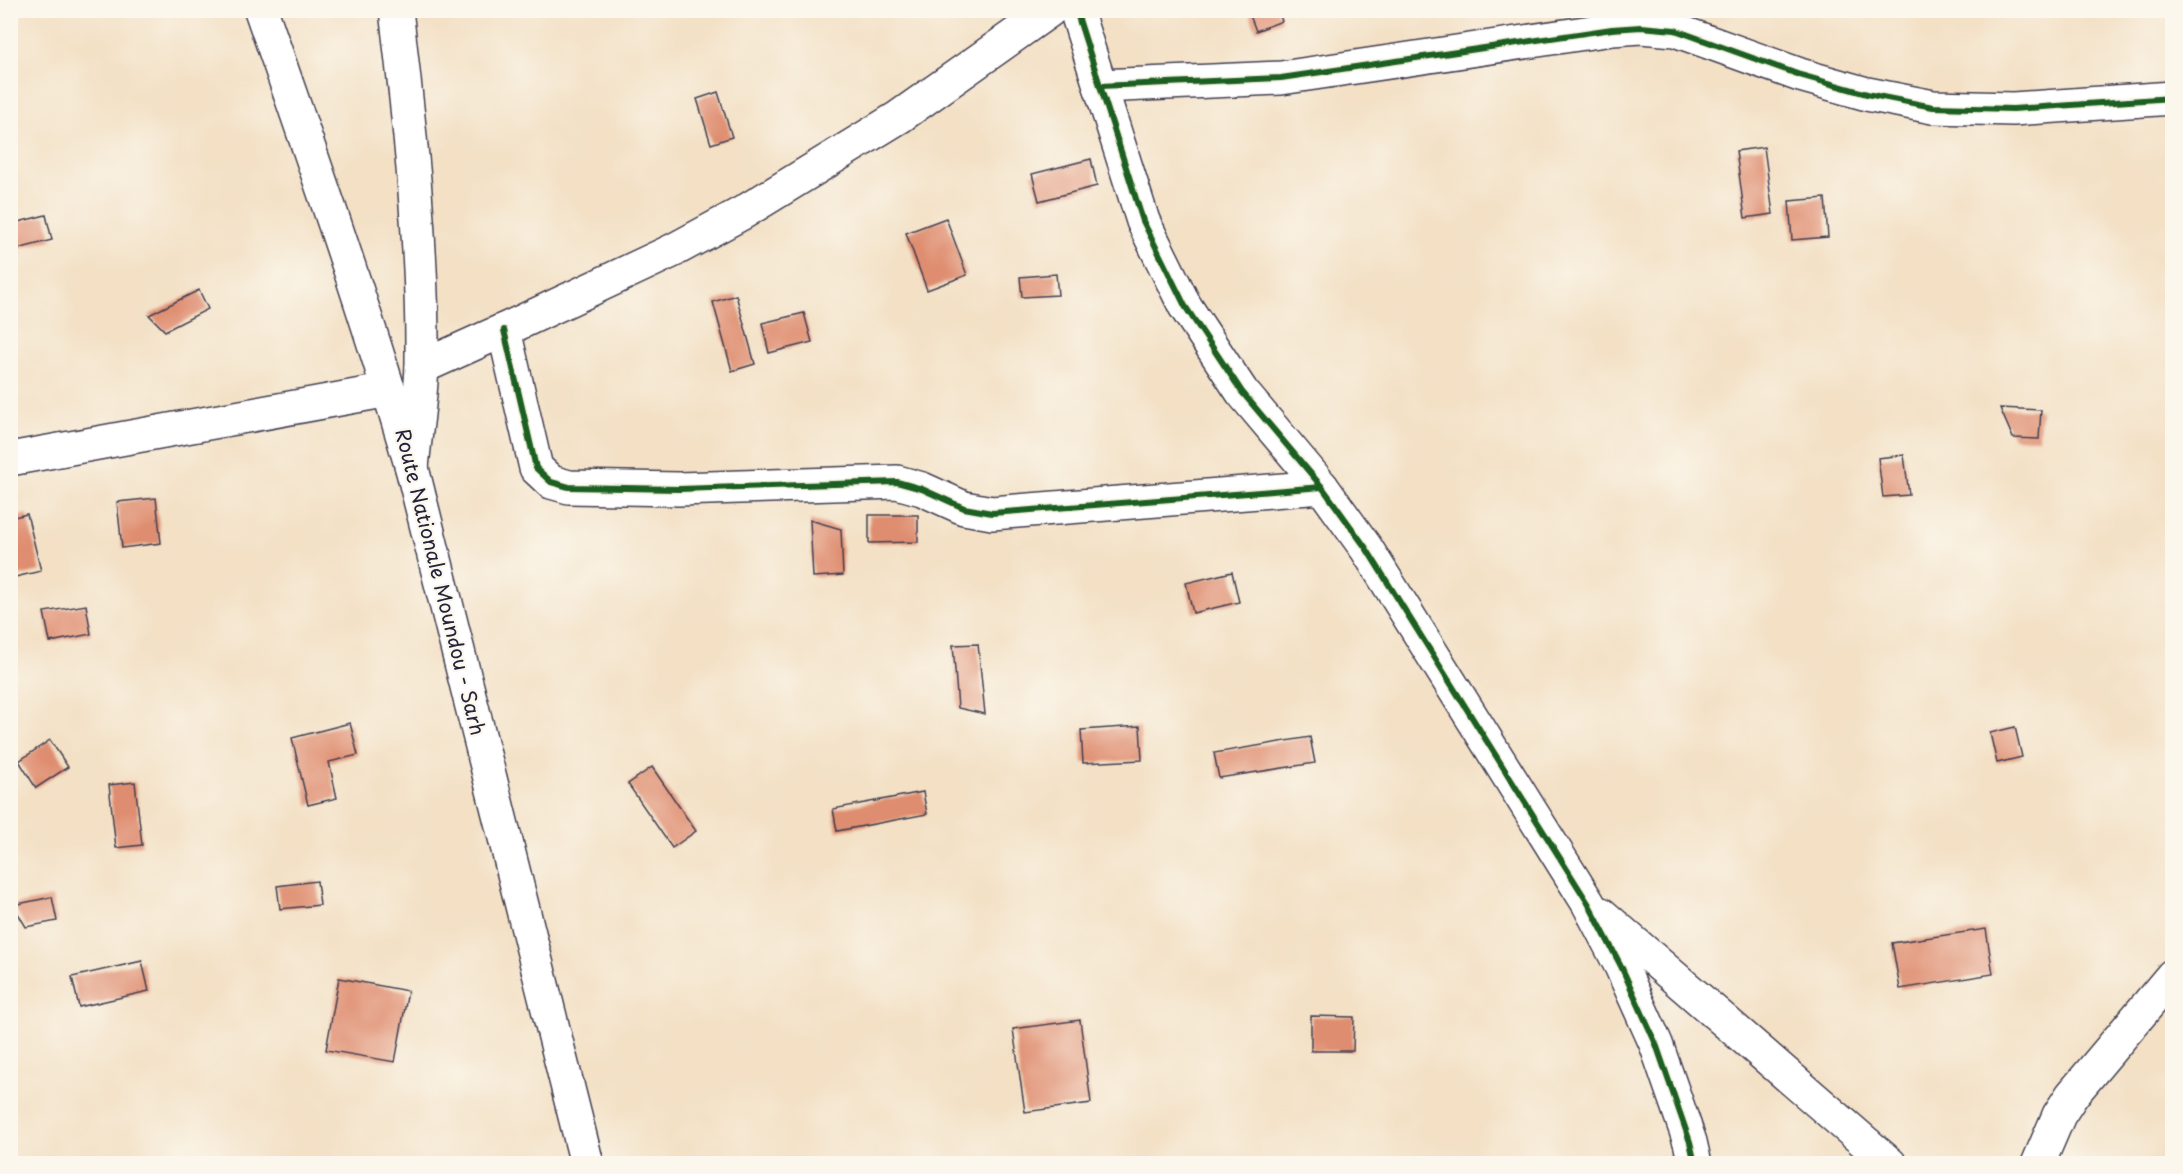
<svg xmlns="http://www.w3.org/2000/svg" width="2183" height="1174" font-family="'Playpen Sans',sans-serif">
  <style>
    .building { fill: #df8d6f }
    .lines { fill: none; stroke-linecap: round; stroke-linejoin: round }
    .minor-casing { stroke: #413e50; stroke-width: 36 }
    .major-casing { stroke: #413e50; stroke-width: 36 }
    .highway-casing { stroke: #413e50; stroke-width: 36 }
    .minor { stroke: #fff; stroke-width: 33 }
    .major { stroke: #fff; stroke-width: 33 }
    .highway { stroke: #fff; stroke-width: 33 }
    .cycleway-casing { stroke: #fbf7ec; stroke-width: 10 }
    .cycleway { stroke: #1b5e20; stroke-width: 6 }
    .labels { text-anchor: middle; stroke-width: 4.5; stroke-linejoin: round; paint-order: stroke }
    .street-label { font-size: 20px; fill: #22223b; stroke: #fbf7ec }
  </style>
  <rect width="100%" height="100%" fill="#fbf7ec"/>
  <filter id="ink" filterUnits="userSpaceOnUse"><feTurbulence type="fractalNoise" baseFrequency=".0167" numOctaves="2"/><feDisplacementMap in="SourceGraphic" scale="12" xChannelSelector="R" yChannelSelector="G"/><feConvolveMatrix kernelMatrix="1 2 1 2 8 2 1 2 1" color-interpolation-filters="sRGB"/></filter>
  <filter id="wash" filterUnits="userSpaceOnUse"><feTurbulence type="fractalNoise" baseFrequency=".008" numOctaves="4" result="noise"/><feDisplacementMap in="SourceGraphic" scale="24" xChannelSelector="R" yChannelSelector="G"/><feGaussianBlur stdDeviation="1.35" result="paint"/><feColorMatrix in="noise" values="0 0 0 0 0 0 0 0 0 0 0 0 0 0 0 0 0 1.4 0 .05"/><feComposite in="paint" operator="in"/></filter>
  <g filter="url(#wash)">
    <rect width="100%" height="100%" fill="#f3e0c5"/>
    <g id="blocks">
      <g class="building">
        <path d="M1248 10H1278L1282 21 1256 31Z"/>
        <path d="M718 92 732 137 711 144 697 99Z"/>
        <path d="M1764 147 1773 214 1745 218 1736 151Z"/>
        <path d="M1091 159 1097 186 1039 201 1032 174Z"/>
        <path d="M1825 198 1828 237 1792 240 1789 201Z"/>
        <path d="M46 215 52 240 10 251V224Z"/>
        <path d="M946 218 967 275 927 290 906 233Z"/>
        <path d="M1056 274 1058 295 1022 297 1020 277Z"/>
        <path d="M199 290 208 309 165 331 149 315Z"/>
        <path d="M736 295 755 364 732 371 713 302Z"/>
        <path d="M804 313 812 342 769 353 762 323Z"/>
        <path d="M2000 408 2041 410 2039 439 2013 438Z"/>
        <path d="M1904 455 1909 495 1883 497 1878 458Z"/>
        <path d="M156 498 161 543 122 548 117 502Z"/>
        <path d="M27 514 41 571 11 578 10 518Z"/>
        <path d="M869 515H918V542L869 543Z"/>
        <path d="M810 520 841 529 843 575 813 577Z"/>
        <path d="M1232 572 1239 602 1193 613 1186 583Z"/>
        <path d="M86 605 91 634 50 642 44 612Z"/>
        <path d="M978 644 985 714 958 708 953 645Z"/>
        <path d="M350 723 358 755 329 762 337 798 308 805 292 738Z"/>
        <path d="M1140 726 1142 760 1083 763 1081 730Z"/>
        <path d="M2015 727 2022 757 1997 763 1990 733Z"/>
        <path d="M1310 737 1315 763 1219 778 1214 753Z"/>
        <path d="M50 740 68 767 36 788 19 761Z"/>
        <path d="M652 767 696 831 672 848 628 784Z"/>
        <path d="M135 782 142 845 116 848 109 785Z"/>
        <path d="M923 792 927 814 837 831 833 809Z"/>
        <path d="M317 881 320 905 280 909 277 886Z"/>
        <path d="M52 897 57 921 26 927 13 905Z"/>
        <path d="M1986 929 1993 974 1900 989 1892 943Z"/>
        <path d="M142 961 149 991 79 1007 72 977Z"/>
        <path d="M339 978 408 991 395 1062 326 1050Z"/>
        <path d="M1311 1016 1354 1017 1353 1051H1311Z"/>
        <path d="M1080 1020 1091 1103 1025 1112 1013 1029Z"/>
        <path d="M1289 1159 1305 1162 1304 1164H1290Z"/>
      </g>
    </g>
  </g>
  <g filter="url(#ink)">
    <use href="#blocks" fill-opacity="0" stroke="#413e50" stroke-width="1.5"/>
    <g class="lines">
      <g class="minor-casing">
        <g id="minor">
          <path d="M1076 10 1143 221 1185 306 1242 392 1322 487 1366 548 1588 903 1621 966 1656 1044 1690 1142 1695 1164"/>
          <path d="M1100 86 1281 78 1612 29 1641 27 1675 30 1800 75 1867 94 1933 107 2013 109 2172 98"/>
          <path d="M504 330 536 468 551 482 569 487 679 489 897 482 922 489 964 508 992 513 1322 487"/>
          <path d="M422 367 504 330 672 251 744 212 899 117 1050 10"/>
          <path d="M10 459 389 390"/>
          <path d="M1601 914 1890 1164"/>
          <path d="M2038 1164 2059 1115 2072 1095 2172 976"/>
        </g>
      </g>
      <g class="major-casing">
        <path id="major" d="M396 10C410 128 423 246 422 364 421 399 415 434 412 468"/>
      </g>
      <g class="highway-casing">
        <path id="highway" d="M261 10C314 162 367 314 412 468L587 1164"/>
      </g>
      <use href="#minor" class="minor"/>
      <use href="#major" class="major"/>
      <use href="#highway" class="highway"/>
      <g class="cycleway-casing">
        <g id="cycleway">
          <path d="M1076 10 1143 221 1185 306 1242 392 1322 487 1366 548 1588 903 1621 966 1656 1044 1690 1142 1695 1164"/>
          <path d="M1100 86 1281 78 1612 29 1641 27 1675 30 1800 75 1867 94 1933 107 2013 109 2172 98"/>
          <path d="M504 330 536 468 551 482 569 487 679 489 897 482 922 489 964 508 992 513 1322 487"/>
        </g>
      </g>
      <use href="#cycleway" class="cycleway"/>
    </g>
  </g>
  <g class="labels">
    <g class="street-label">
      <text transform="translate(440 582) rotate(76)" y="7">Route Nationale Moundou - Sarh</text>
    </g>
  </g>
  <rect width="2183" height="1174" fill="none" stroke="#fbf7ec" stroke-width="36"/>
</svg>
